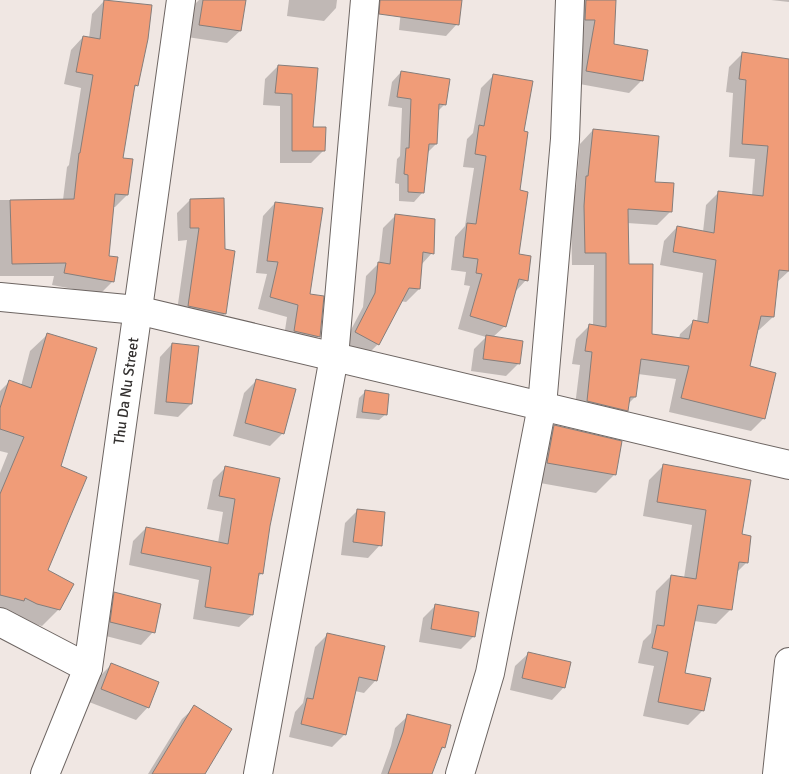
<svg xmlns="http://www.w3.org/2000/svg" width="789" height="774" font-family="Signika,sans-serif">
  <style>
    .shadow { fill: #0003 }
    .building { fill: #f09c78; stroke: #867e7b }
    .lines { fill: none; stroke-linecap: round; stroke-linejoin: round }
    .minor-casing { stroke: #6d6562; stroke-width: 30 }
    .minor { stroke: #fff; stroke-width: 28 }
    .labels { text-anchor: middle; stroke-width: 4; stroke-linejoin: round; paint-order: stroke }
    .street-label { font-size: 15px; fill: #322f2e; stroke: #fff }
  </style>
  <rect width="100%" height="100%" fill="#f0e7e3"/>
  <g class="shadow">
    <path d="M199 0H234L240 31 227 43 187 37 192 7Z"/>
    <path d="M289 0H337L336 8 324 21 287 16Z"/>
    <path d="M402 0H460L457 24 446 36 399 30Z"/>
    <path d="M577 0H615L613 45 642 80 629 93 574 83 583 32H573Z"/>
    <path d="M771 0H789V2Z"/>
    <path d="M104 1 137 85 133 89 122 159 127 195 115 207H113L108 257 113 281 100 294 52 285 54 276H0V200H63L67 167 69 165 81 88 64 84 71 50 83 37 89 38 92 14Z"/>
    <path d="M743 53 789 60V271L776 283 773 317 759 330H757L749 367 764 418 751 431 669 412 676 379 638 374 635 397 628 404 626 410 613 423 574 414 580 365 572 364 576 339 589 326H593L594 265H572L571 220 573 191 576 188 580 144 593 130 653 183 671 211 657 225 627 223 628 265 651 335 679 339 680 334 694 321 697 322 703 273 660 265 664 241 677 227 703 232 706 205 719 192 752 196 755 159 729 157 733 93 726 92 729 67Z"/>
    <path d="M278 66 324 150 311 163H280V106L263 105 265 79Z"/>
    <path d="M401 72 445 104 437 112 436 144 427 153 423 192 414 202 399 201V184L395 183 397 159 400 156 402 108 388 106 392 82Z"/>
    <path d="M494 75 523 132 519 191 518 255 526 280 515 292 505 326 493 337 519 363 506 376 471 371 474 349 486 337 458 329 470 286 464 285 466 272 451 270 455 237 465 226 474 168 463 167 467 139 473 133 481 88Z"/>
    <path d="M190 200 224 250 234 252 225 314 212 326 176 318 187 240 178 241 177 213Z"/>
    <path d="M275 203 308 295 319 336 307 348 283 343 287 317 258 309 267 274 256 273 263 216Z"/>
    <path d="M396 215 432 253 421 265 419 289 406 302 400 301 378 344 365 357 343 345 363 307 366 276 379 263 383 228Z"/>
    <path d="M47 335 59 467 47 571 59 609 42 626 20 620 0 610V473L8 453 0 451V391L9 382 21 386 30 351Z"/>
    <path d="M172 344 191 404 178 417 154 414 160 357Z"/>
    <path d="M256 381 283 433 270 446 233 436 244 393Z"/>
    <path d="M365 392 386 414 379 420 356 418 359 398Z"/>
    <path d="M555 427 614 475 596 493 529 481 536 445Z"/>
    <path d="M664 465 740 535 746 563 736 573 731 609 716 624 694 621 684 674 703 710 688 725 643 716 654 666 638 663 643 641 651 633 656 591 671 576 684 578 692 525 643 516 649 480Z"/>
    <path d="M226 467 269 526 262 573 257 578 252 615 239 627 193 619 199 580 129 565 133 541 146 528 218 543 223 512 207 509 213 480Z"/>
    <path d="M358 510 380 545 368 558 341 555 345 523Z"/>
    <path d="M115 594 153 632 141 645 98 634 102 606Z"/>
    <path d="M436 605 474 636 461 649 419 642 423 618Z"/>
    <path d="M327 635 376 680 364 693 355 691 345 734 332 747 289 737 295 712 303 703 315 647Z"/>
    <path d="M528 654 564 687 552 700 510 690 515 666Z"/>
    <path d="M111 665 148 707 136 720 89 702 99 677Z"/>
    <path d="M195 707 204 774H148L182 719Z"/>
    <path d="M408 716 444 747 438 753 430 774H381L391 746 395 728Z"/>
  </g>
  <g class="building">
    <path d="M104 0 152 5 148 39 138 86 135 85 123 158 133 159 128 195 115 194 109 256 118 257 114 282 64 273 66 263 12 264 10 200 74 199 79 153H80L93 75 76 72 83 36 100 39Z"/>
    <path d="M203 0H246L241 31 199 25Z"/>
    <path d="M380 0H462L459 25 379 14Z"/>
    <path d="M586 0H616L614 44 648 50 643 81 586 71 595 20H585Z"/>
    <path d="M742 52 789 59V271L779 270 774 317 761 316 750 366 776 373 765 419 681 398 689 366 641 359 636 397H630L628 411 587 401 592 352 585 351 589 324 606 327V253H585L584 206 586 176H588L593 129 659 136 655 182 674 183 672 212 628 209 629 264H653L652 334 689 339 693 320 708 323 716 260 673 252 677 226 714 233 718 191 763 196 768 146 742 144 746 80 739 79Z"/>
    <path d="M278 65 318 68 313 127H326L325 151H292V94L275 93Z"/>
    <path d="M401 71 450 79 446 105 439 104 437 144H429L424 193 408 192V175L404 174 406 148H409L411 99 397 97Z"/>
    <path d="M493 74 533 81 524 131 528 132 520 190 528 192 519 254 531 256 528 281 519 279 506 327 470 316 482 274 476 273 478 259 463 257 467 223 476 224 486 156 475 154 479 125 484 126Z"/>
    <path d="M224 198 225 249 235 251 226 314 188 306 199 228H190V199Z"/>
    <path d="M275 202 323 208 310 294 324 296 320 337 294 331 298 305 270 297 278 262 267 261Z"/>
    <path d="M395 214 435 219 434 254 423 252 420 289 409 288 379 345 355 332 375 293 378 262 390 264Z"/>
    <path d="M47 333 97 348 61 466 87 477 48 570 74 584 60 610 37 604 25 598 24 601 0 595V494L24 437 0 429V408L9 380 31 388Z"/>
    <path d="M486 335 523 341 520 364 483 359Z"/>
    <path d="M172 343 199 346 192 404 166 402Z"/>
    <path d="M256 379 296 389 284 434 245 423Z"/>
    <path d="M365 390 389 394 387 415 362 412Z"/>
    <path d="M554 425 622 441 616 475 547 463Z"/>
    <path d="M663 464 751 480 742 534 751 536 748 563 739 562 732 610 698 605 685 673 711 678 704 711 658 702 668 652 652 648 657 625 664 626 671 575 696 579 706 510 657 502Z"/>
    <path d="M225 466 280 478 270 526 263 574 259 573 253 615 205 607 211 567 141 553 146 527 228 544 235 499 219 496Z"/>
    <path d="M357 509 385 512 382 546 353 542Z"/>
    <path d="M114 592 161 604 155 633 110 622Z"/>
    <path d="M435 604 479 612 475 637 431 629Z"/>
    <path d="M327 633 385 646 377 681 359 677 346 735 301 724 307 698 313 699Z"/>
    <path d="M528 652 571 662 565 688 522 678Z"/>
    <path d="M111 663 159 682 149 708 101 689Z"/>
    <path d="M194 705 232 729 205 774H152Z"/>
    <path d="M407 714 451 725 445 748 442 747 432 774H388L403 732Z"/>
  </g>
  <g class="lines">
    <g class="minor-casing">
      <g id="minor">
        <path d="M0 297 137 310 789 465"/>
        <path d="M0 622 88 668"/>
        <path d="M45 774 88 668 181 0"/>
        <path d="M258 774 334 357 365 0"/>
        <path d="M460 774 490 673 542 406 565 139 570 0"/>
        <path d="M777 774 789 662"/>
      </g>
    </g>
    <use href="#minor" class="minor"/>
  </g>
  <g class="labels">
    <g class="street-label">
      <text transform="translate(126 391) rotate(-82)" y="5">Thu Da Nu Street</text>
    </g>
  </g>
</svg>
